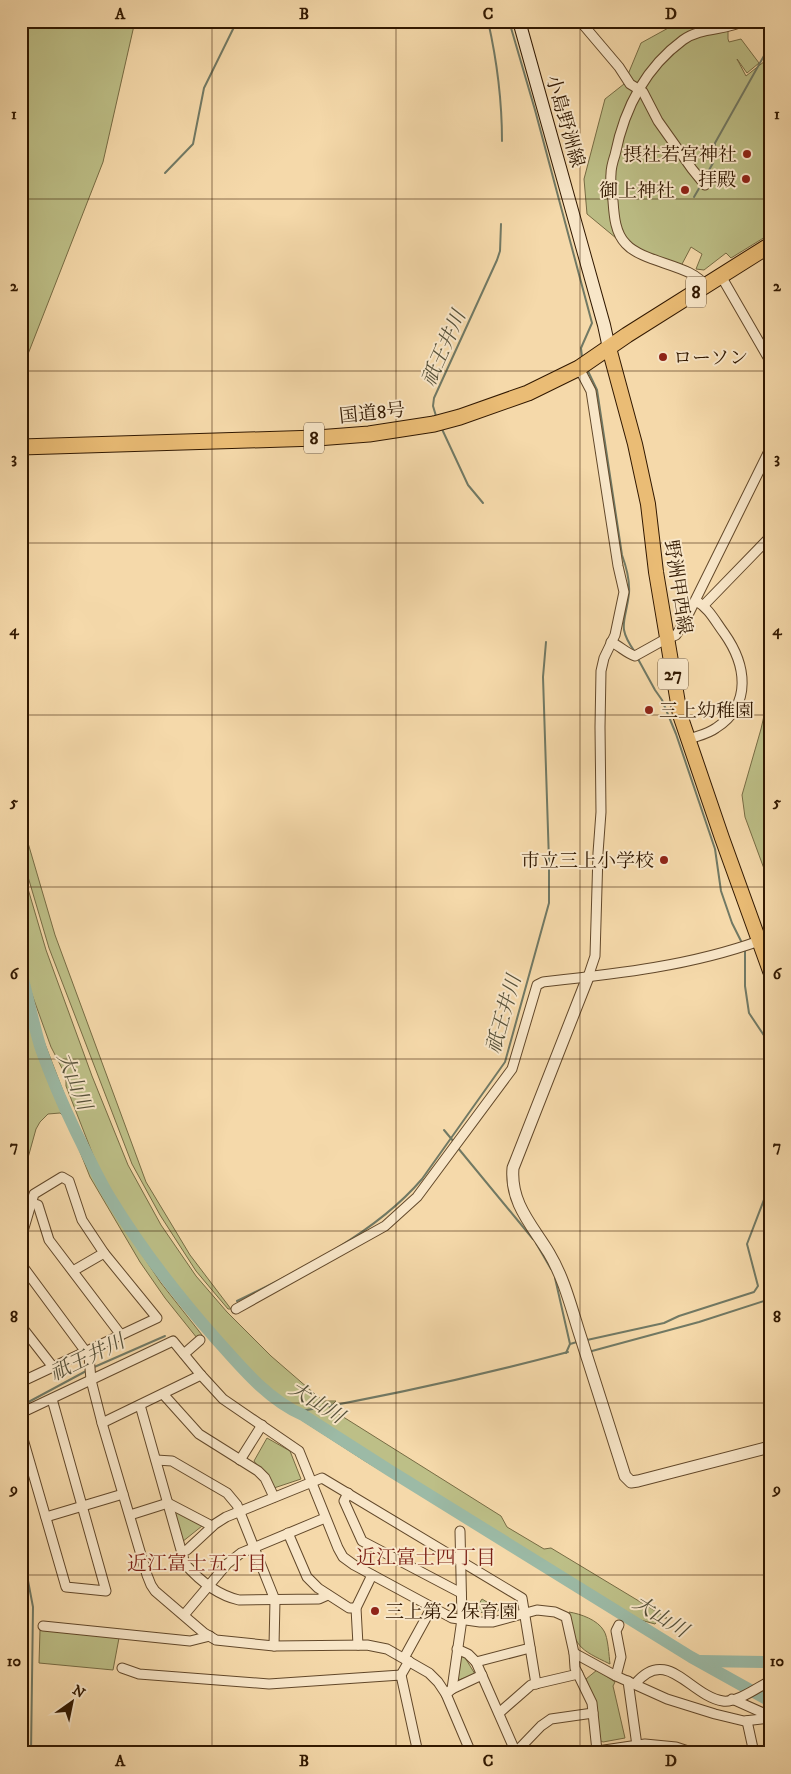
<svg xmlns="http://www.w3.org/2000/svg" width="791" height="1774" font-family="'IM FELL DW Pica','Noto Serif JP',serif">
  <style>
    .green { fill: #bdbf87; stroke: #776c44 }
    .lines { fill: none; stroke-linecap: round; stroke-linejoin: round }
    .stream { stroke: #717964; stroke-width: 2 }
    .river { stroke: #9cbaa6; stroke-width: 12 }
    .minor-casing { stroke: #62482a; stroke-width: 11 }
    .tertiary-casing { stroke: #62482a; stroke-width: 13 }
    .secondary-casing { stroke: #311800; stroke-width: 14 }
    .primary-casing { stroke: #311800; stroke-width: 16 }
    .trunk-casing { stroke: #311800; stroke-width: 17 }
    .minor { stroke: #f8e6c8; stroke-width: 9 }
    .tertiary { stroke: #f8e6c8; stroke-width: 11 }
    .secondary { stroke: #f8e6c8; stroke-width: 12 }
    .primary { stroke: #eabc75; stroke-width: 14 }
    .trunk { stroke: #eabc75; stroke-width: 15 }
    .grid { fill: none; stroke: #311800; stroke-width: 1; stroke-opacity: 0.55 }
    .poi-dot { fill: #8f2418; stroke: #f8e6c8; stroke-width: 2 }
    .labels { text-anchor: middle; stroke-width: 4; stroke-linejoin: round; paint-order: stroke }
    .shield { fill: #f8e6c8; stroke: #6d563c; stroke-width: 1 }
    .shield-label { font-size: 18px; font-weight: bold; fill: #311800 }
    .street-label { font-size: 19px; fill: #311800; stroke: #f8e6c8 }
    .poi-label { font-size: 19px; fill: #311800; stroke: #f8e6c8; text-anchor: end }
    .water-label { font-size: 20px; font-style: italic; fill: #56513a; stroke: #f8e6c8 }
    .neighbourhood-label { font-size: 20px; fill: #7a1f14; stroke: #f8e6c8 }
    .neatline { fill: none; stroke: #311800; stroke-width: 2 }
    .grid-label { font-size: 16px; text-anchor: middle; font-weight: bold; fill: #311800 }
  </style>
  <rect width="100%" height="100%" fill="#f5d9aa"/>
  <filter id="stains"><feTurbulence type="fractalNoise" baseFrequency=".004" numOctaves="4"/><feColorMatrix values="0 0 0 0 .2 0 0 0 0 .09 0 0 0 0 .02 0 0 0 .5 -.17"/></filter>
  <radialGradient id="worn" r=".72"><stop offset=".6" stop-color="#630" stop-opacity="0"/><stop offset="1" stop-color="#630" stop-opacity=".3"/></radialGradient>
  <g class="green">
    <path d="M21 21H135L103 162 21 372Z"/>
    <path d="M681 21H728V39L729 42 741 39 759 63 747 73 737 59 746 76 770 57V234L731 258 726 253 704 270 696 269 702 254 691 247 681 266 622 243 587 214 584 179 605 99 624 84 641 43Z"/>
    <path d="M770 689V885L745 817 742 795 761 729Z"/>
    <path d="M21 819 55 935 146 1182 190 1255 231 1309H228L196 1271 160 1215 132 1164 49 948 21 853Z"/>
    <path d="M21 865 46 950 92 1076 128 1165 161 1225 196 1276 227 1312 271 1356 323 1401H336L329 1408 501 1516 507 1527 544 1549 551 1548 667 1618 659 1619 655 1624 615 1613 365 1461 300 1419 223 1351 186 1309 149 1260 112 1196 93 1155 66 1086V1076L51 1047 21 964Z"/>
    <path d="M21 982 94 1171 121 1223 161 1283 202 1335 197 1338 165 1298 140 1262 90 1177 67 1119 60 1113 48 1114 40 1122 36 1129 21 1183Z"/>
    <path d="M267 1438 290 1451 301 1479 274 1488 254 1461Z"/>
    <path d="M172 1510 177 1511 202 1526 182 1542Z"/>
    <path d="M482 1599 500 1610 491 1613 474 1612Z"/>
    <path d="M569 1612C581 1614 598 1620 604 1631 608 1637 609 1656 610 1664 579 1649 574 1647 569 1612Z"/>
    <path d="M40 1630 119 1638 113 1670 39 1663Z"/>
    <path d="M464 1656 475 1674 459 1680 458 1676 460 1658Z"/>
    <path d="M597 1670 615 1682 613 1686 625 1738 603 1742 597 1739 591 1692 586 1679Z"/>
  </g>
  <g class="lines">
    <g class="stream">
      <path d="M488 21C497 61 502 100 502 141"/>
      <path d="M509 21 535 110 592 323 581 348 582 357"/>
      <path d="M165 173 193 144 204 88 237 21"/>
      <path d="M704 179 713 163 715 143 770 45"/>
      <path d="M694 197 701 185"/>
      <path d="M587 369 597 390 622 555C626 566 630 580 629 593 626 622 616 626 635 652"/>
      <path d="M436 416 433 406 434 398 497 260 500 251 501 224"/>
      <path d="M441 427 468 485 483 503"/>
      <path d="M638 659 655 690 662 700 676 734 715 849 721 891 732 923 742 943"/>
      <path d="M444 1130 454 1142"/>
      <path d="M458 1148 533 1239"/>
      <path d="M536 1243 551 1269"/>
      <path d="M555 1278 570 1344 566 1353"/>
      <path d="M237 1301C301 1270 376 1233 422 1179L505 1062 549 903V861L543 677 546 642"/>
      <path d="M587 1340 664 1323 679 1316 754 1292 758 1286 747 1244 765 1197 768 1180 767 1040 749 1013 745 986V950"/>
      <path d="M570 1344 577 1342"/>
      <path d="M592 1351 699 1322 770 1299"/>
      <path d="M92 1368 165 1336"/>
      <path d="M21 1406 88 1370"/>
      <path d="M296 1412C388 1396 478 1376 568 1352"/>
      <path d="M21 1544 33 1607 31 1753"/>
    </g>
    <g class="river">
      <path d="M21 972C28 997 33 1023 41 1049 51 1077 63 1105 76 1132 87 1154 97 1176 109 1196 140 1247 176 1294 216 1339 241 1367 268 1400 303 1415L389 1470 691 1657 770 1701"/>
      <path d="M700 1661 770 1662"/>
    </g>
    <g class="minor-casing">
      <g id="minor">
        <path d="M580 21 619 67 630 84 643 92 658 121 692 169 705 185"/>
        <path d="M721 276 770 361"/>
        <path d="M705 286C694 265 643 263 626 244 615 233 614 215 613 201 612 192 610 183 611 174 611 168 613 161 615 155 624 110 645 68 683 40 701 27 725 31 744 21"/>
        <path d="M579 368 591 391 618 566 624 592 615 635 604 658 601 671 600 727 601 812 598 853 595 956 588 977"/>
        <path d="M704 605 770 537"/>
        <path d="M611 642C620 646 626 653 635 656L662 641 676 635 684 623 770 449"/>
        <path d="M687 740C697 736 708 734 716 728 753 704 746 664 724 633 715 621 709 608 696 601"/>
        <path d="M32 1203 38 1205 49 1240 121 1335"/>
        <path d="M21 1238 34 1194 62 1177 69 1181 82 1220 104 1253 157 1318 21 1382"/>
        <path d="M21 1264 89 1356 91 1380 102 1423 147 1575 151 1585 155 1591 204 1633 216 1640 274 1646 367 1645 387 1649 429 1673 438 1682 446 1694 471 1753"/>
        <path d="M73 1271 104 1253"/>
        <path d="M236 1309 385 1226 417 1197 512 1069 537 985 543 982C615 974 690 966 759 941"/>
        <path d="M21 1326 53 1367"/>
        <path d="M184 1354 200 1340"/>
        <path d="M163 1394 199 1434 258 1471 265 1478 274 1497"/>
        <path d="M140 1405 185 1564C200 1581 217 1595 239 1600L319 1599 328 1595"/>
        <path d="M21 1413 173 1341 201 1375 223 1399 299 1451 338 1548 343 1557 354 1565 452 1618 480 1622H493L537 1610 555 1612 566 1617 574 1653 616 1676 667 1699 715 1714 744 1721 770 1718"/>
        <path d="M102 1423 201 1375"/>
        <path d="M21 1432 66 1587 106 1591 52 1399"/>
        <path d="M156 1460 172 1461 227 1493 237 1505 275 1600 274 1646"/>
        <path d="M240 1460 262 1425"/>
        <path d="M348 1493 344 1501 362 1541 461 1593"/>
        <path d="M130 1515 168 1503 212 1526"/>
        <path d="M46 1517 123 1494"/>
        <path d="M288 1533 307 1577 318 1588 349 1608H356"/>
        <path d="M182 1552 187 1550 215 1524 226 1517 322 1478 522 1598 536 1684"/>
        <path d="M184 1615 227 1564 241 1553 325 1518"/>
        <path d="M43 1626 190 1641 210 1636"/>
        <path d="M358 1645 356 1608 372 1575"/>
        <path d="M457 1649 468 1654 476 1662 516 1753"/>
        <path d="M574 1653 575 1668 592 1703 597 1751"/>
        <path d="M404 1658 432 1607"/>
        <path d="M409 1661 401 1675 418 1753"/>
        <path d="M476 1662 530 1648"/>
        <path d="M122 1668 139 1674 269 1684 401 1675"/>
        <path d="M616 1676 621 1657 616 1631 619 1625"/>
        <path d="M628 1681 638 1753"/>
        <path d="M635 1684C667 1645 690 1696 723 1701 737 1703 758 1687 770 1681"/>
        <path d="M452 1689 482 1675"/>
        <path d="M446 1694 452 1689 462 1619 460 1531"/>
        <path d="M732 1699 770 1716"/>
        <path d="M499 1713 531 1685 578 1674"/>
        <path d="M747 1721 754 1753"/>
        <path d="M516 1752 541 1726 551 1719 593 1713"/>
        <path d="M584 1753 645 1744 676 1747 694 1753"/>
      </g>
    </g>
    <g class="tertiary-casing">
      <path id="tertiary" d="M588 977 513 1168C510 1203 532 1225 549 1253 564 1278 571 1307 580 1335 595 1382 610 1429 625 1476L631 1482 638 1481 770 1447"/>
    </g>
    <g class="secondary-casing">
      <path id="secondary" d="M519 21 604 325 609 348"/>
    </g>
    <g class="primary-casing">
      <path id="primary" d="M609 348 635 444 648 504 656 572 680 715 722 838 770 971"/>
    </g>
    <g class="trunk-casing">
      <path id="trunk" d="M21 447 317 438 369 434 434 424 460 417 528 393 579 368 627 335 770 245"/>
    </g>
    <use href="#minor" class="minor"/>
    <use href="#tertiary" class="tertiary"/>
    <use href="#secondary" class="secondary"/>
    <use href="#primary" class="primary"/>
    <use href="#trunk" class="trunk"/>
  </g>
  <path class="grid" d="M212 21V1753M396 21V1753M580 21V1753M21 199H770M21 371H770M21 543H770M21 715H770M21 887H770M21 1059H770M21 1231H770M21 1403H770M21 1575H770"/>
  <g class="poi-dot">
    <circle cx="747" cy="154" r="5"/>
    <circle cx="746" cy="179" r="5"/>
    <circle cx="685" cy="190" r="5"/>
    <circle cx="663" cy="357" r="5"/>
    <circle cx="649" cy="710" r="5"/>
    <circle cx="664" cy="860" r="5"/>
    <circle cx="375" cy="1611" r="5"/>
  </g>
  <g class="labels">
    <g class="shield">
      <rect x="686" y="276.5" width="20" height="31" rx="4"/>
      <rect x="304" y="422.5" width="20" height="31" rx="4"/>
      <rect x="658" y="658.5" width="30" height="31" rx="4"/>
    </g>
    <g class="shield-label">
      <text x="696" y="298">8</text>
      <text x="314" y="444">8</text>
      <text x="673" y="680">27</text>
    </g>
    <g class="street-label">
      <text transform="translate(566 121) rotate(74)" y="7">小島野洲線</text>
      <text transform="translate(372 412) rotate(-6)" y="7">国道8号</text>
      <text transform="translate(679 587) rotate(81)" y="7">野洲甲西線</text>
    </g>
    <g class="poi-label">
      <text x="737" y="161">摂社若宮神社</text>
      <text x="736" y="186">拝殿</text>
      <text x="675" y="197">御上神社</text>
      <text x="673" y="364" text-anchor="start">ローソン</text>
      <text x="659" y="717" text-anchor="start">三上幼稚園</text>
      <text x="654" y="867">市立三上小学校</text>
      <text x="385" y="1618" text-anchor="start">三上第２保育園</text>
    </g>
    <g class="water-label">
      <text transform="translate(443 348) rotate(-66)" y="7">祇王井川</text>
      <text transform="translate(503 1014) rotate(-74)" y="7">祇王井川</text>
      <text transform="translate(75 1081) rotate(68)" y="7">大山川</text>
      <text transform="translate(87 1357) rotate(-26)" y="7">祇王井川</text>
      <text transform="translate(317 1402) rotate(32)" y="7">大山川</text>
      <text transform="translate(661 1616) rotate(32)" y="7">大山川</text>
    </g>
    <g class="neighbourhood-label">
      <text x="426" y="1564">近江富士四丁目</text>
      <text x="197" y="1570">近江富士五丁目</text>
    </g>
  </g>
  <rect width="791" height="1774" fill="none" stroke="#f5d9aa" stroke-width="55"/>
  <g transform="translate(72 1702) rotate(33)" stroke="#f8e6c8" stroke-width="4" paint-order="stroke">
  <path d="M0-4L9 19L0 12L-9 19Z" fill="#311800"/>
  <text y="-8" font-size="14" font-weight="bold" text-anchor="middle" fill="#311800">N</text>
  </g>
  <rect x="28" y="28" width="736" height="1718" class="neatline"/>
  <g class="grid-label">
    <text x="120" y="19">A</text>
    <text x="304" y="19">B</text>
    <text x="488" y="19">C</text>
    <text x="671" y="19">D</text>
    <text x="14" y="119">1</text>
    <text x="777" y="119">1</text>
    <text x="14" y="291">2</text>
    <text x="777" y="291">2</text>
    <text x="14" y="463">3</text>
    <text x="777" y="463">3</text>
    <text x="14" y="635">4</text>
    <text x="777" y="635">4</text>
    <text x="14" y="807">5</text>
    <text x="777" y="807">5</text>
    <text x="14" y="979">6</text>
    <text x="777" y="979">6</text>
    <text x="14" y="1151">7</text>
    <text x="777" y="1151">7</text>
    <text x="14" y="1322">8</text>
    <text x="777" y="1322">8</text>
    <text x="14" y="1494">9</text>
    <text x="777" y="1494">9</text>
    <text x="14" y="1666">10</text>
    <text x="777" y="1666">10</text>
    <text x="120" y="1766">A</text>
    <text x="304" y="1766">B</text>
    <text x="488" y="1766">C</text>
    <text x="671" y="1766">D</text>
  </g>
  <rect width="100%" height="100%" filter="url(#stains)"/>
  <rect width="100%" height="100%" fill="url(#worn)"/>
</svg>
